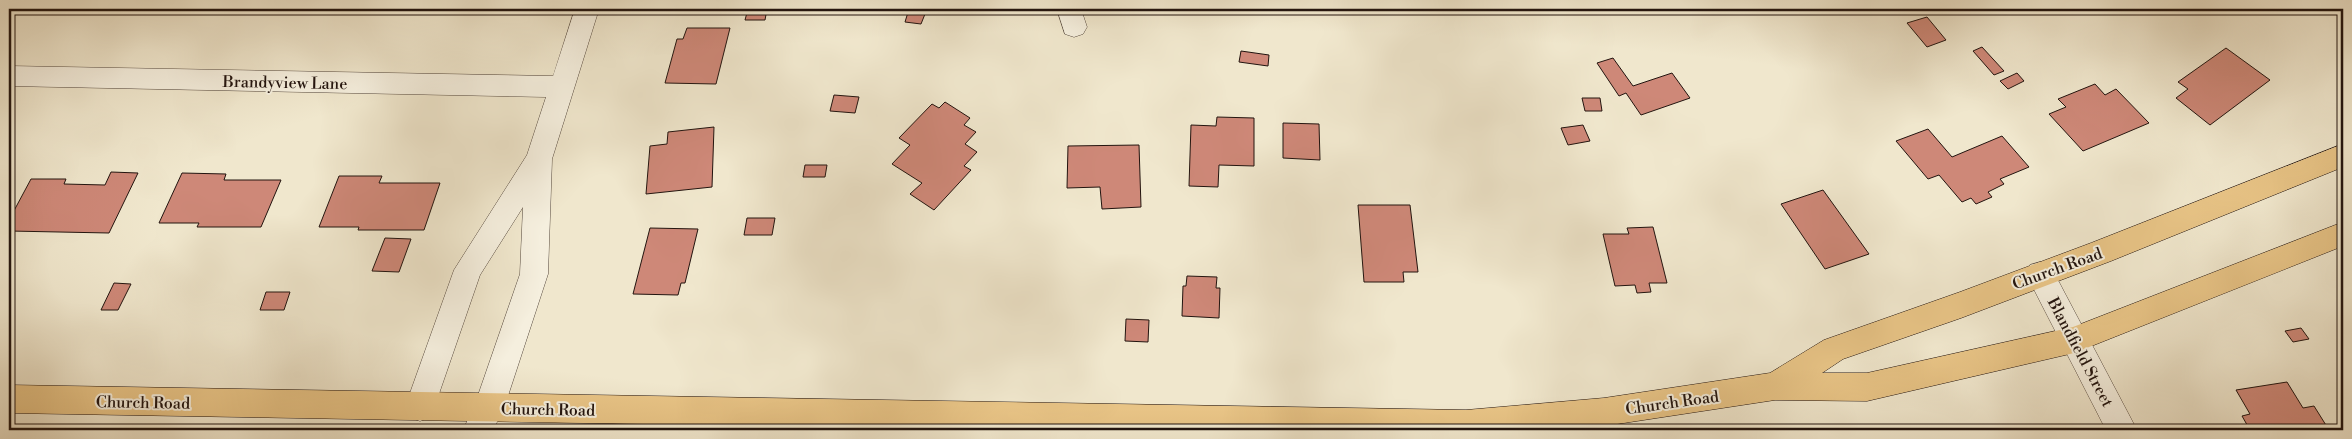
<svg xmlns="http://www.w3.org/2000/svg" width="2352" height="439" font-family="'Libre Bodoni',serif">
  <style>
    .building { fill: #ce8878; stroke: #22140f }
    .lines { fill: none; stroke-linecap: round; stroke-linejoin: round }
    .minor-casing { stroke: #56493e; stroke-width: 1 }
    .major-casing { stroke: #22140f; stroke-width: 1 }
    .minor { fill: #f5efde; fill-rule: evenodd }
    .major { fill: #e8c486; fill-rule: evenodd }
    .labels { text-anchor: middle; stroke-width: 4; stroke-linejoin: round; paint-order: stroke }
    .street-label { font-size: 16px; fill: #22140f; stroke: #f5efde }
  </style>
  <rect width="100%" height="100%" fill="#f0e7cd"/>
  <filter id="stains"><feTurbulence type="fractalNoise" baseFrequency=".004" numOctaves="4"/><feColorMatrix values="0 0 0 0 .2 0 0 0 0 .09 0 0 0 0 .02 0 0 0 .5 -.17"/></filter>
  <radialGradient id="worn" r=".72"><stop offset=".6" stop-color="#630" stop-opacity="0"/><stop offset="1" stop-color="#630" stop-opacity=".3"/></radialGradient>
  <g class="building">
    <path d="M748 9H767L765 20H745Z"/>
    <path d="M909 9H927L921 24 905 22Z"/>
    <path d="M1927 17 1946 40 1927 47 1907 23Z"/>
    <path d="M687 28H730L716 84 665 83 677 39H683Z"/>
    <path d="M1982 47 2004 71 1994 75 1973 51Z"/>
    <path d="M2226 48 2270 80 2210 125 2176 98 2188 89 2178 82Z"/>
    <path d="M1241 51 1269 55 1268 66 1239 62Z"/>
    <path d="M1613 58 1633 86 1672 73 1690 98 1641 115 1626 93 1619 96 1597 63Z"/>
    <path d="M2017 73 2024 81 2008 89 2000 81Z"/>
    <path d="M2095 84 2105 95 2116 89 2149 123 2083 151 2049 114 2066 107 2058 99Z"/>
    <path d="M834 95 859 97 855 113 830 111Z"/>
    <path d="M1582 98H1600L1602 111H1585Z"/>
    <path d="M945 102 970 118 964 125 976 132 965 144 977 152 964 166 971 170 934 210 910 194 922 183 892 164 910 145 899 138 932 104 939 108Z"/>
    <path d="M1217 117 1254 118V166L1219 165 1218 187 1189 186 1191 125 1216 126Z"/>
    <path d="M1283 123 1319 124 1320 160 1283 158Z"/>
    <path d="M1583 125 1590 141 1568 145 1561 128Z"/>
    <path d="M714 127 712 187 646 194 650 146 667 144 668 132Z"/>
    <path d="M1928 129 1952 157 2002 136 2029 167 2000 179 2004 184 1988 192 1992 197 1976 204 1971 198 1962 202 1939 175 1928 179 1896 141Z"/>
    <path d="M1139 145 1141 207 1102 209 1100 187 1067 188 1068 146Z"/>
    <path d="M805 165H827L825 177H803Z"/>
    <path d="M111 172 138 173 109 233 9 231V220L31 179H66L64 184 105 185Z"/>
    <path d="M182 173 226 174 224 180H281L261 227H197L199 223H159Z"/>
    <path d="M339 176H382L379 183H440L424 230H358L359 227H319Z"/>
    <path d="M1823 190 1869 254 1825 269 1781 204Z"/>
    <path d="M1358 205H1410L1418 272H1403L1404 282H1364Z"/>
    <path d="M747 218H775L772 235H744Z"/>
    <path d="M1653 227 1667 283H1649L1651 292 1637 293 1635 285 1615 286 1603 234H1629L1627 228Z"/>
    <path d="M650 228 698 229 685 283H681L678 295 633 294Z"/>
    <path d="M385 238 411 239 399 272 372 271Z"/>
    <path d="M1187 276 1217 277 1216 288H1220L1219 318 1182 316 1183 286H1186Z"/>
    <path d="M114 283 131 284 118 310H101Z"/>
    <path d="M266 292H290L284 310H260Z"/>
    <path d="M1126 319 1149 320 1148 342 1125 341Z"/>
    <path d="M2301 328 2309 339 2293 342 2285 331Z"/>
    <path d="M2287 382 2303 408 2314 406 2329 430H2250L2242 416 2250 414 2236 390Z"/>
  </g>
  <g class="lines">
    <g class="minor-casing">
      <g id="minor">
        <path d="M575 9H599L552 159 548 274 504 408 493 430H463L475 404 520 274 523 207 480 275 431 417 420 421 409 417 405 407 454 270 527 155 546 97 9 86V66L553 76Z"/>
        <path d="M1057 9H1081L1087 27 1083 34 1074 37 1065 34Z"/>
        <path d="M2040 262 2050 265 2137 430H2106L2026 274 2030 265Z"/>
      </g>
    </g>
    <g class="major-casing">
      <path id="major" d="M2343 144V167L2111 261 1961 318 1843 359 1822 373H1867L2073 327 2343 222V246L2074 353 1867 401 1775 400 1604 426 1562 430H987L9 413V385L1466 410 1604 398 1770 373 1824 340 1960 292 2091 243Z"/>
    </g>
    <use href="#minor" class="minor"/>
    <use href="#major" class="major"/>
  </g>
  <g class="labels">
    <g class="street-label">
      <text transform="translate(285 82) rotate(1)" y="6">Brandyview Lane</text>
      <text transform="translate(2057 268) rotate(-20)" y="6">Church Road</text>
      <text transform="translate(2081 352) rotate(62)" y="6">Blandfield Street</text>
      <text transform="translate(143 402) rotate(1)" y="6">Church Road</text>
      <text transform="translate(1672 402) rotate(-8)" y="6">Church Road</text>
      <text transform="translate(548 409) rotate(1)" y="6">Church Road</text>
    </g>
  </g>
  <rect width="2352" height="439" fill="none" stroke="#f0e7cd" stroke-width="30"/>
  <rect x="10" y="10" width="2332" height="419" fill="none" stroke="#22140f" stroke-width="2.5"/>
  <rect x="15" y="15" width="2322" height="409" fill="none" stroke="#22140f"/>
  <rect width="100%" height="100%" filter="url(#stains)"/>
  <rect width="100%" height="100%" fill="url(#worn)"/>
</svg>
